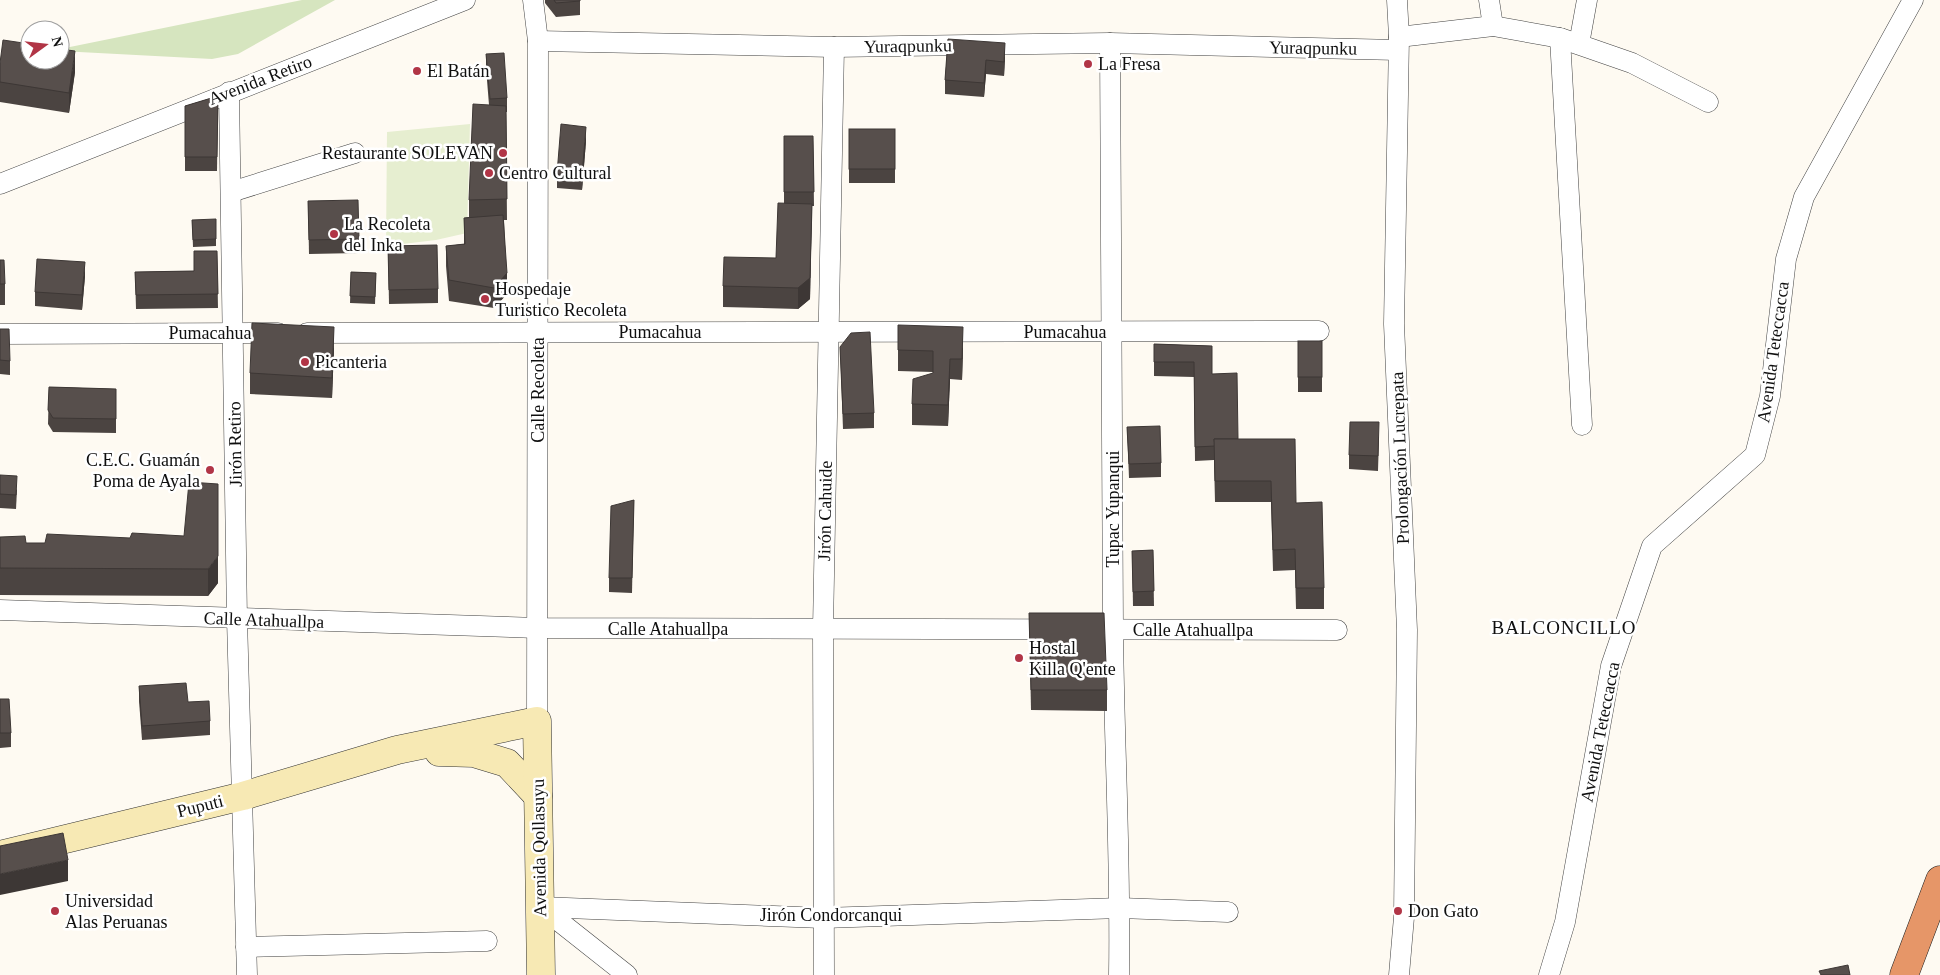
<svg xmlns="http://www.w3.org/2000/svg" width="1940" height="975" font-family="'Times New Roman',serif">
  <style>
    .green { fill: #d6e5bf }
    .pitch { fill: #e6eed0 }
    .lines { fill: none; stroke-linecap: round; stroke-linejoin: round }
    .street-casing { stroke: #424242; stroke-width: 21 }
    .secondary-casing { stroke: #313131; stroke-width: 29 }
    .highway-casing { stroke: #202020; stroke-width: 29 }
    .street { stroke: #fff; stroke-width: 20 }
    .secondary { stroke: #f7e9b4; stroke-width: 28 }
    .highway { stroke: #e69668; stroke-width: 28 }
    .wall { fill: #4b4441 }
    .shaded-wall { fill: #3d3735 }
    .building { fill: #574f4c; stroke: #3d3735 }
    .poi-dot { fill: #b13546; stroke: #fff; stroke-width: 2 }
    .labels { text-anchor: middle; stroke-width: 5; stroke-linejoin: round; paint-order: stroke }
    .street-label { font-size: 18px; fill: #0f0f0f; stroke: #fff }
    .poi-label { font-size: 18px; fill: #0f0f0f; stroke: #fff; text-anchor: start }
    .neighbourhood-label { font-size: 19px; letter-spacing: 1px; fill: #0f0f0f; stroke: #fff }
  </style>
  <rect width="100%" height="100%" fill="#fefaf2"/>
  <path class="green" d="M302 0H335L238 54 212 59 60 51V49Z"/>
  <path class="pitch" d="M470 124 467 233 436 240 386 246 387 132Z"/>
  <g class="lines">
    <g class="street-casing">
      <g id="street">
        <path d="M533 0 538 41 537 721"/>
        <path d="M1397 0 1399 37 1394 324 1407 630 1404 917 1399 975"/>
        <path d="M1489 0 1493 26"/>
        <path d="M1399 37 1493 26 1560 38 1632 63 1708 102"/>
        <path d="M1560 38 1582 425"/>
        <path d="M538 41 834 47 1110 43 1398 50"/>
        <path d="M1110 43C1112 238 1111 434 1113 629 1114 744 1121 859 1119 975"/>
        <path d="M1579 44 1587 0"/>
        <path d="M229 92 237 619 247 975"/>
        <path d="M0 184 465 0"/>
        <path d="M231 192 355 153"/>
        <path d="M307 333 1319 331"/>
        <path d="M0 334 278 333"/>
        <path d="M0 610 538 628 1337 630"/>
        <path d="M541 907 823 918 1120 908 1228 912"/>
        <path d="M541 907 627 975"/>
        <path d="M246 947 487 941"/>
        <path d="M824 975 823 629 834 47"/>
        <path d="M1549 975 1565 922 1611 666 1652 546 1755 455 1770 396 1786 259 1804 197 1913 0"/>
      </g>
    </g>
    <g class="secondary-casing">
      <g id="secondary">
        <path d="M439 752 474 753 507 763 538 796"/>
        <path d="M0 855 243 796 397 750 537 721 541 975"/>
      </g>
    </g>
    <g class="highway-casing">
      <path id="highway" d="M1904 975 1940 880"/>
    </g>
    <use href="#street" class="street"/>
    <use href="#secondary" class="secondary"/>
    <use href="#highway" class="highway"/>
  </g>
  <g class="wall">
    <path d="M545 0H580V15L556 17 545 3Z"/>
    <path d="M948 39 1005 57 1004 76 986 74 984 97 945 94V80Z"/>
    <path d="M486 54 507 98V112H506L507 220H504L507 294 494 308 449 301 446 266V246L464 244V218L469 217V200L489 105 486 68Z"/>
    <path d="M0 63 75 72 69 113 0 102Z"/>
    <path d="M218 96 217 171H185V106Z"/>
    <rect x="849" y="129" width="46" height="54"/>
    <path d="M784 136H813L814 206H812L810 299 798 309 723 307V286L776 258 784 204Z"/>
    <path d="M586 141 582 190 557 188V174Z"/>
    <path d="M308 201 359 239V253L309 254Z"/>
    <path d="M192 220 216 239V246L193 247Z"/>
    <path d="M388 246 438 289V303L389 304Z"/>
    <path d="M217 251 218 308 136 309 135 272 194 271Z"/>
    <path d="M0 260 5 284V305H0Z"/>
    <path d="M351 272 376 273 375 304 350 303Z"/>
    <path d="M85 276 82 310 35 306V292Z"/>
    <path d="M898 325 963 348 962 380 950 379 948 426 912 425V404L933 373V372L898 371Z"/>
    <path d="M0 329 10 361V375L0 374Z"/>
    <rect x="1298" y="341" width="24" height="51"/>
    <path d="M1154 344 1212 346V374L1238 439 1296 503 1324 588V609H1296L1295 570 1273 571 1271 502H1215L1214 460 1195 461 1194 377 1154 376Z"/>
    <path d="M840 347 874 413V428L843 429Z"/>
    <path d="M334 348 332 398 250 394V373Z"/>
    <path d="M49 387 116 389V433L53 432 48 424Z"/>
    <path d="M1127 427 1161 463V477L1129 478Z"/>
    <path d="M1379 437 1378 471 1349 469V455Z"/>
    <path d="M0 475 17 490 16 509 0 508Z"/>
    <path d="M634 500 632 593 609 592V578Z"/>
    <path d="M184 536 218 583 208 596 0 595V537L26 543H45L130 538Z"/>
    <path d="M1153 550 1154 606H1133L1132 551Z"/>
    <path d="M1029 613 1107 690V711L1031 710Z"/>
    <path d="M139 686 188 702 210 721V735L142 740 139 701Z"/>
    <path d="M0 699 11 733V747L0 748Z"/>
  </g>
  <g class="shaded-wall">
    <path d="M1005 43V57L1004 76V62Z"/>
    <path d="M75 51V72L69 113V93Z"/>
    <path d="M986 60V74L984 97V83Z"/>
    <path d="M586 127V141L582 190V176Z"/>
    <path d="M812 204 810 299 798 309V288Z"/>
    <path d="M85 262V276L82 310V295Z"/>
    <path d="M507 273V294L494 308V288Z"/>
    <path d="M334 327V348L332 398V378Z"/>
    <path d="M963 327V348L962 380V359Z"/>
    <path d="M950 359V379L948 426V405Z"/>
    <path d="M218 556V583L208 596V569Z"/>
    <path d="M68 860V881L0 895V874Z"/>
  </g>
  <g class="building">
    <path d="M554 0H580V1L556 3Z"/>
    <path d="M948 39 1005 43 1004 62 986 60 984 83 945 80Z"/>
    <path d="M3 40 30 44V60H60V49L75 51 69 93 0 82V63Z"/>
    <path d="M504 53 507 98 490 99 486 54Z"/>
    <path d="M218 96 217 157H185V106Z"/>
    <path d="M473 104 506 106 507 199 469 200Z"/>
    <path d="M561 124 586 127 582 176 557 174Z"/>
    <rect x="849" y="129" width="46" height="40"/>
    <path d="M784 136H813L814 192H784Z"/>
    <path d="M358 200 359 239 309 240 308 201Z"/>
    <path d="M778 203 812 204 810 278 798 288 723 286 724 257 776 258Z"/>
    <path d="M503 215 507 273 494 288 449 280 446 246 465 244 464 218Z"/>
    <path d="M216 219V239L193 240 192 220Z"/>
    <path d="M437 245 438 289 389 290 388 246Z"/>
    <path d="M194 251H217L218 294 136 295 135 272 194 271Z"/>
    <path d="M37 259 85 262 82 295 35 292Z"/>
    <path d="M0 260H4L5 284H0Z"/>
    <path d="M351 272 376 273 375 297 350 296Z"/>
    <path d="M252 323 334 327 332 378 250 373Z"/>
    <path d="M898 325 963 327 962 359H950L948 405 912 404 913 379 933 373V351L898 350Z"/>
    <path d="M0 329H9L10 361 0 360Z"/>
    <path d="M870 332 874 413 843 414 840 347 851 333Z"/>
    <rect x="1298" y="341" width="24" height="36"/>
    <path d="M1154 344 1212 346V374L1237 373 1238 439H1214L1215 446 1195 447 1194 362H1154Z"/>
    <path d="M49 387 116 389V419L53 418 48 410Z"/>
    <path d="M1350 422H1379L1378 456 1349 455Z"/>
    <path d="M1160 426 1161 463 1129 464 1127 427Z"/>
    <path d="M1214 439H1295L1296 503 1322 502 1324 588H1296L1295 549 1273 550 1271 481H1215Z"/>
    <path d="M0 475 17 476 16 495 0 494Z"/>
    <path d="M189 482 218 484V556L208 569 0 568V537L25 536 26 543H45L47 534 130 538 132 533 184 536Z"/>
    <path d="M634 500 632 578H609L611 506Z"/>
    <path d="M1153 550 1154 591 1133 592 1132 551Z"/>
    <path d="M1029 613H1104L1107 690H1031Z"/>
    <path d="M186 683 188 702 209 701 210 721 142 726 139 686Z"/>
    <path d="M0 699H9L11 733H0Z"/>
    <path d="M63 833 68 860 0 874V846Z"/>
    <path d="M1848 965 1850 975H1821L1819 971Z"/>
  </g>
  <g class="poi-dot">
    <circle cx="1088" cy="64" r="5"/>
    <circle cx="417" cy="71" r="5"/>
    <circle cx="503" cy="153" r="5"/>
    <circle cx="489" cy="173" r="5"/>
    <circle cx="334" cy="234" r="5"/>
    <circle cx="485" cy="299" r="5"/>
    <circle cx="305" cy="362" r="5"/>
    <circle cx="210" cy="470" r="5"/>
    <circle cx="1019" cy="658" r="5"/>
    <circle cx="55" cy="911" r="5"/>
    <circle cx="1398" cy="911" r="5"/>
  </g>
  <g class="labels">
    <g class="street-label">
      <text transform="translate(908 46) rotate(-1)" y="6">Yuraqpunku</text>
      <text transform="translate(1313 48) rotate(1)" y="6">Yuraqpunku</text>
      <text transform="translate(260 80) rotate(-21)" y="6">Avenida Retiro</text>
      <text x="660" y="338">Pumacahua</text>
      <text x="1065" y="338">Pumacahua</text>
      <text x="210" y="339">Pumacahua</text>
      <text transform="translate(1773 352) rotate(-82)" y="6">Avenida Teteccacca</text>
      <text transform="translate(538 390) rotate(-90)" y="6">Calle Recoleta</text>
      <text transform="translate(235 444) rotate(-91)" y="6">Jirón Retiro</text>
      <text transform="translate(1400 458) rotate(-92)" y="6">Prolongación Lucrepata</text>
      <text transform="translate(1113 509) rotate(-90)" y="6">Tupac Yupanqui</text>
      <text transform="translate(825 511) rotate(-89)" y="6">Jirón Cahuide</text>
      <text transform="translate(264 620) rotate(2)" y="6">Calle Atahuallpa</text>
      <text x="668" y="635">Calle Atahuallpa</text>
      <text x="1193" y="636">Calle Atahuallpa</text>
      <text transform="translate(1600 732) rotate(-79)" y="6">Avenida Teteccacca</text>
      <text transform="translate(200 806) rotate(-14)" y="6">Puputi</text>
      <text transform="translate(539 848) rotate(-91)" y="6">Avenida Qollasuyu</text>
      <text x="831" y="921">Jirón Condorcanqui</text>
    </g>
    <g class="poi-label">
      <text x="1098" y="70">La Fresa</text>
      <text x="427" y="77">El Batán</text>
      <text x="493" y="159" text-anchor="end">Restaurante SOLEVAN</text>
      <text x="499" y="179">Centro Cultural</text>
      <text x="344" y="230">La Recoleta<tspan x="344" dy="21">del Inka</tspan></text>
      <text x="495" y="295">Hospedaje<tspan x="495" dy="21">Turistico Recoleta</tspan></text>
      <text x="315" y="368">Picanteria</text>
      <text x="200" y="466" text-anchor="end">C.E.C. Guamán<tspan x="200" dy="21">Poma de Ayala</tspan></text>
      <text x="1029" y="654">Hostal<tspan x="1029" dy="21">Killa Q'ente</tspan></text>
      <text x="65" y="907">Universidad<tspan x="65" dy="21">Alas Peruanas</tspan></text>
      <text x="1408" y="917">Don Gato</text>
    </g>
    <g class="neighbourhood-label">
      <text x="1564" y="634">BALCONCILLO</text>
    </g>
  </g>
  <g transform="translate(45 45) rotate(75)"><circle r="24" fill="#ffffff" stroke="#9f9f9f"/>
  <path d="M0-4L9 19L0 12L-9 19Z" fill="#b13546"/>
  <text y="-8" font-size="14" font-weight="bold" text-anchor="middle" fill="#0f0f0f">N</text>
  </g>
</svg>
